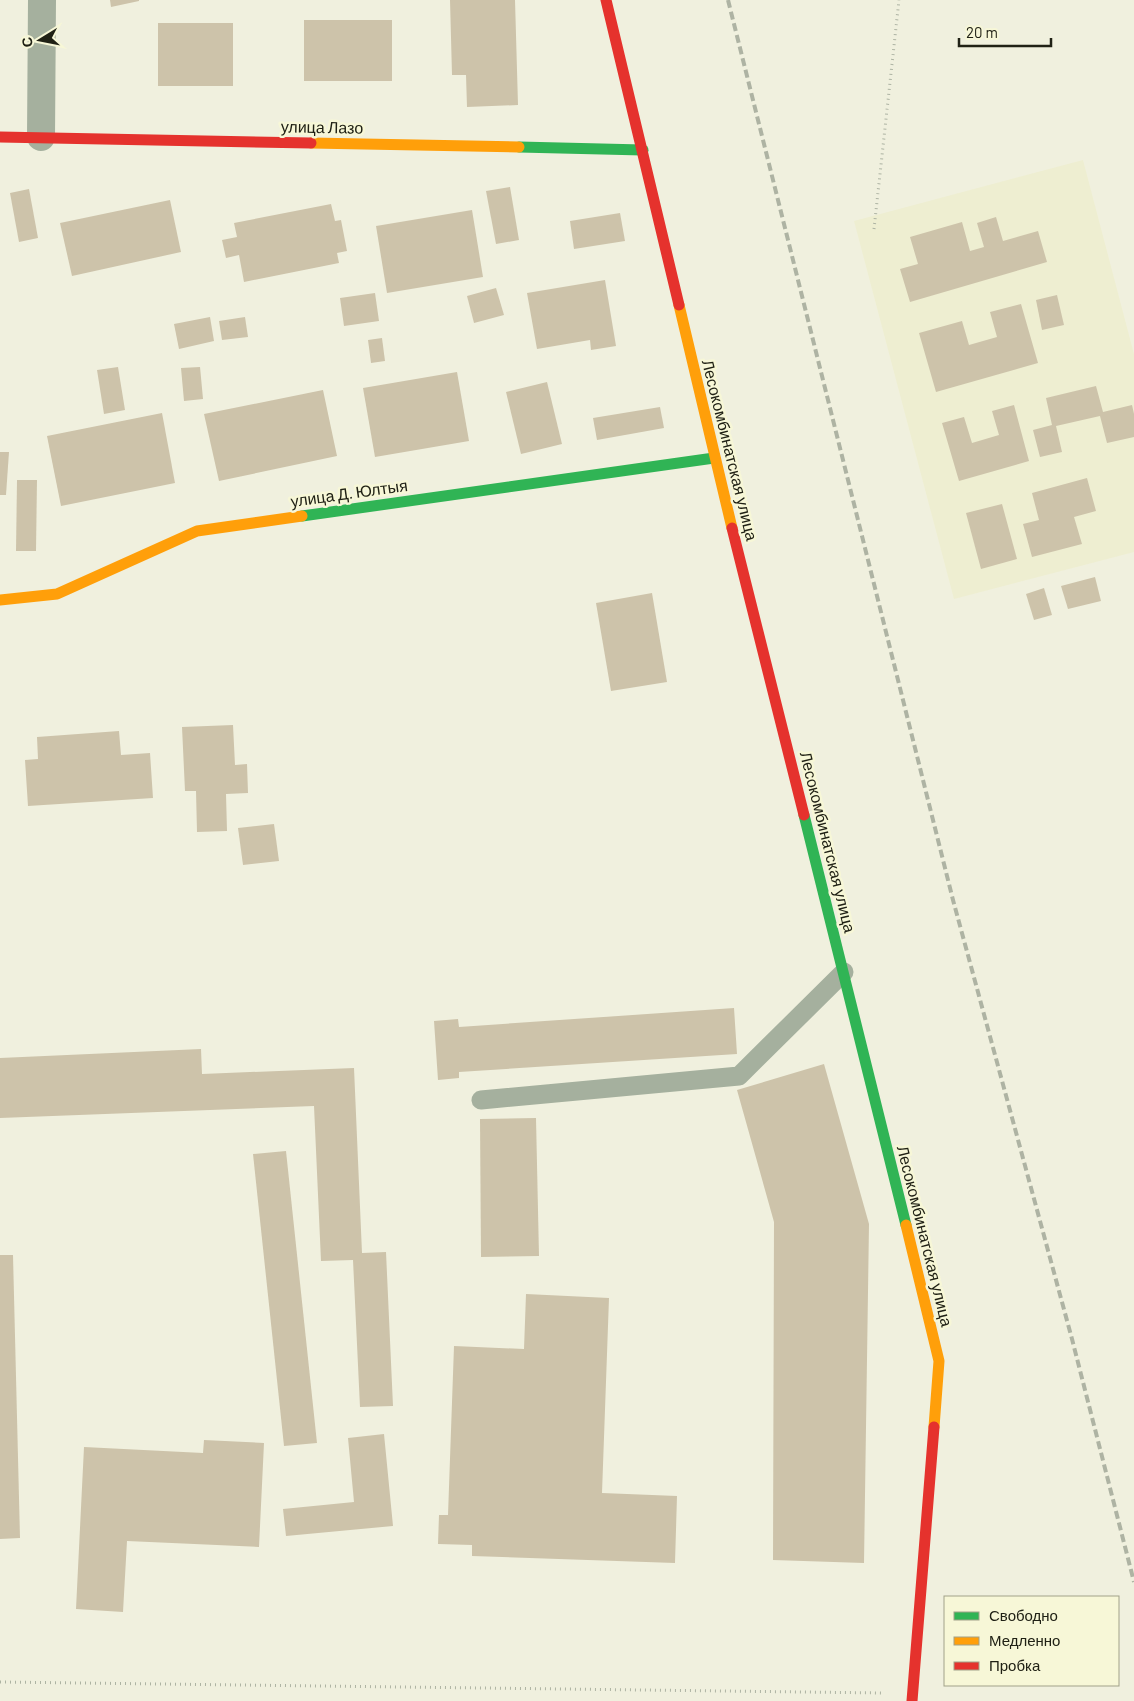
<svg xmlns="http://www.w3.org/2000/svg" width="1134" height="1701" font-family="Barlow,sans-serif">
  <style>
    .built { fill: #eeeed1 }
    .building { fill: #cdc3aa }
    .lines { fill: none; stroke-linecap: round; stroke-linejoin: round }
    .path { stroke: #adb3a3; stroke-width: 3; stroke-dasharray: 1 4; stroke-linecap: butt }
    .lane { stroke: #a5b09e; stroke-width: 19 }
    .street { stroke: #a5b09e; stroke-width: 28 }
    .fast { stroke: #30b455; stroke-width: 11 }
    .slow { stroke: #ff9f0a; stroke-width: 11 }
    .jam { stroke: #e5322d; stroke-width: 11 }
    .rail { stroke: #aeb3a3; stroke-width: 4; stroke-dasharray: 8 4; stroke-linecap: butt }
    .labels { text-anchor: middle; stroke-width: 5; stroke-linejoin: round; paint-order: stroke }
    .street-label { font-size: 16px; fill: #202115; stroke: #f7f7d7 }
  </style>
  <rect width="100%" height="100%" fill="#f0f0de"/>
  <path class="built" d="M1083 160 1134 354V552L954 599 854 221Z"/>
  <g class="building">
    <path d="M110 0H139V1L111 7Z"/>
    <path d="M450 0H515L518 105 467 107 466 75H452Z"/>
    <rect x="304" y="20" width="88" height="61"/>
    <rect x="158" y="23" width="75" height="63"/>
    <path d="M510 187 519 240 496 244 486 191Z"/>
    <path d="M29 189 38 238 19 242 10 193Z"/>
    <path d="M170 200 181 252 72 276 60 223Z"/>
    <path d="M331 204 335 221 341 220 347 251 337 253 339 263 244 282 239 255 226 258 222 240 237 237 234 223Z"/>
    <path d="M472 210 483 277 387 293 376 226Z"/>
    <path d="M620 213 625 241 574 249 570 221Z"/>
    <path d="M996 217 1003 241 1038 231 1047 262 910 302 900 269 918 264 910 237 962 222 970 251 984 247 977 223Z"/>
    <path d="M605 280 616 346 591 350 590 340 537 349 527 293Z"/>
    <path d="M496 288 504 315 474 323 467 296Z"/>
    <path d="M375 293 379 321 344 326 340 298Z"/>
    <path d="M1057 295 1064 325 1042 330 1036 300Z"/>
    <path d="M1021 304 1038 363 936 392 919 333 962 321 969 345 997 337 990 312Z"/>
    <path d="M210 317 214 341 179 349 174 324Z"/>
    <path d="M245 317 248 337 222 340 219 321Z"/>
    <path d="M382 338 385 361 371 363 368 340Z"/>
    <path d="M118 367 125 410 104 414 97 370Z"/>
    <path d="M200 367 203 399 184 401 181 368Z"/>
    <path d="M457 372 469 441 375 457 363 388Z"/>
    <path d="M547 382 562 444 521 454 506 392Z"/>
    <path d="M1096 386 1103 412 1132 405 1134 414V437L1107 443 1100 416 1056 426 1062 452 1040 457 1033 430 1052 425 1046 398Z"/>
    <path d="M323 390 337 456 219 481 204 414Z"/>
    <path d="M1014 405 1029 461 959 481 942 423 964 417 972 443 999 435 992 411Z"/>
    <path d="M660 407 664 428 597 440 593 418Z"/>
    <path d="M162 413 175 483 61 506 47 436Z"/>
    <path d="M0 452H9L6 495H0Z"/>
    <path d="M1087 478 1096 511 1074 517 1082 544 1032 557 1023 524 1039 520 1032 493Z"/>
    <path d="M17 480H37L36 551H16Z"/>
    <path d="M1002 504 1017 559 981 569 966 513Z"/>
    <path d="M1095 577 1101 601 1068 609 1061 586Z"/>
    <path d="M1044 588 1052 615 1034 620 1026 594Z"/>
    <path d="M652 593 667 682 611 691 596 603Z"/>
    <path d="M233 725 235 765 247 764 248 793 226 794 227 831 197 832 196 791H185L182 727Z"/>
    <path d="M119 731 121 755 150 753 153 798 28 806 25 760 38 759 37 737Z"/>
    <path d="M274 824 279 861 243 865 238 828Z"/>
    <path d="M734 1008 737 1054 459 1072V1078L438 1080 434 1021 458 1019 459 1027Z"/>
    <path d="M201 1049 202 1074 354 1068 362 1253 386 1252 393 1406 360 1407 353 1260 321 1261 314 1106 0 1118V1058Z"/>
    <path d="M824 1064 869 1224 864 1563 773 1560 774 1222 737 1090Z"/>
    <path d="M536 1118 539 1256 481 1257 480 1119Z"/>
    <path d="M286 1151 317 1443 284 1446 253 1154Z"/>
    <path d="M0 1255H13L20 1538 0 1539Z"/>
    <path d="M526 1294 609 1298 602 1493 677 1496 675 1563 472 1556V1545L438 1544 439 1515H448L454 1346 524 1349Z"/>
    <path d="M384 1434 393 1526 286 1536 283 1509 354 1502 348 1438Z"/>
    <path d="M204 1440 264 1443 259 1547 127 1541 123 1612 76 1609 84 1447 203 1453Z"/>
  </g>
  <g class="lines">
    <g class="path">
      <path d="M874 229 899 0"/>
      <path d="M0 1682 882 1693"/>
    </g>
    <path class="lane" d="M481 1100 739 1076 844 972"/>
    <path class="street" d="M41 137 42 0"/>
    <g class="fast">
      <path d="M519 147 643 150"/>
      <path d="M302 516 714 458"/>
      <path d="M804 815 906 1225"/>
    </g>
    <g class="slow">
      <path d="M311 143 519 147"/>
      <path d="M679 305 732 528"/>
      <path d="M0 600 57 594 197 531 302 516"/>
      <path d="M906 1225 939 1361 934 1427"/>
    </g>
    <g class="jam">
      <path d="M606 0 679 305"/>
      <path d="M0 137 311 143"/>
      <path d="M732 528 804 815"/>
      <path d="M912 1701 934 1427"/>
    </g>
    <path class="rail" d="M728 0 953 900 1072 1339 1134 1582"/>
  </g>
  <g class="labels">
    <g class="street-label">
      <text transform="translate(322 127) rotate(1)" y="6">улица Лазо</text>
      <text transform="translate(730 450) rotate(76)" y="6">Лесокомбинатская улица</text>
      <text transform="translate(349 493) rotate(-8)" y="6">улица Д. Юлтыя</text>
      <text transform="translate(828 842) rotate(76)" y="6">Лесокомбинатская улица</text>
      <text transform="translate(925 1236) rotate(76)" y="6">Лесокомбинатская улица</text>
    </g>
  </g>
  <rect x="944" y="1596" width="175" height="90" fill="#f7f7d7" stroke="#a1a189"/>
  <rect x="954" y="1612" width="25" height="8" fill="#30b455" stroke="#a1a189"/>
  <text x="989" y="1621" font-size="15" fill="#202115">Свободно</text>
  <rect x="954" y="1637" width="25" height="8" fill="#ff9f0a" stroke="#a1a189"/>
  <text x="989" y="1646" font-size="15" fill="#202115">Медленно</text>
  <rect x="954" y="1662" width="25" height="8" fill="#e5322d" stroke="#a1a189"/>
  <text x="989" y="1671" font-size="15" fill="#202115">Пробка</text>
  <g transform="translate(40 40) rotate(260)" stroke="#f7f7d7" stroke-width="4" paint-order="stroke">
  <path d="M0-4L9 19L0 12L-9 19Z" fill="#202115"/>
  <text y="-8" font-size="14" font-weight="bold" text-anchor="middle" fill="#202115">С</text>
  </g>
  <path d="M959 38v8h92v-8" fill="none" stroke="#202115" stroke-width="2.5"/>
  <text x="966" y="38" font-size="15" fill="#202115" stroke="#f7f7d7" stroke-width="4" paint-order="stroke">20 m</text>
</svg>
